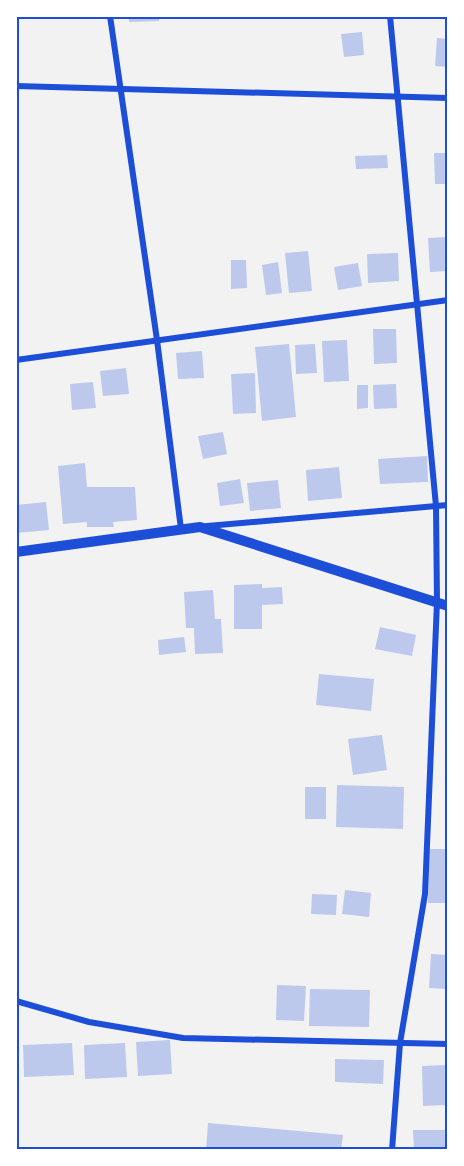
<svg xmlns="http://www.w3.org/2000/svg" width="464" height="1166" font-family="Bitter,serif">
  <style>
    .building { fill: #bdc9ec }
    .lines { fill: none; stroke-linecap: round; stroke-linejoin: round }
    .minor { stroke: #1d4ed8; stroke-width: 6 }
    .tertiary { stroke: #1d4ed8; stroke-width: 10 }
    .neatline { fill: none; stroke: #1d4ed8; stroke-width: 2 }
  </style>
  <rect width="100%" height="100%" fill="#f2f2f2"/>
  <g class="building">
    <path d="M129 16H159V21L129 22Z"/>
    <path d="M362 32 364 55 344 57 341 34Z"/>
    <path d="M437 38 448 39V67L435 66Z"/>
    <path d="M434 153H448V184H435Z"/>
    <path d="M387 155 388 168 356 169 355 156Z"/>
    <path d="M448 237V271L430 272 428 238Z"/>
    <path d="M308 251 312 291 289 293 285 253Z"/>
    <path d="M398 253 399 281 368 283 367 254Z"/>
    <path d="M231 260H246L247 288 231 289Z"/>
    <path d="M278 262 282 293 266 295 262 265Z"/>
    <path d="M358 263 362 286 338 290 334 267Z"/>
    <path d="M373 329H396L397 363 374 364Z"/>
    <path d="M347 340 349 381 324 382 322 341Z"/>
    <path d="M289 344 296 417 262 421 255 347Z"/>
    <path d="M315 344 317 373 296 374 295 345Z"/>
    <path d="M202 351 204 378 178 379 176 353Z"/>
    <path d="M126 368 129 394 103 396 100 371Z"/>
    <path d="M255 373 256 413 233 414 231 374Z"/>
    <path d="M93 382 96 408 72 410 70 384Z"/>
    <path d="M396 384 397 408 374 409 373 385Z"/>
    <path d="M357 385H368V408L357 409Z"/>
    <path d="M223 432 227 454 203 459 198 436Z"/>
    <path d="M427 456 428 482 380 484 378 459Z"/>
    <path d="M85 463 87 487H135L137 520 113 522 114 527H87V522L63 524 58 466Z"/>
    <path d="M339 467 342 498 308 501 306 470Z"/>
    <path d="M240 479 244 503 220 506 217 483Z"/>
    <path d="M278 480 281 508 250 511 247 483Z"/>
    <path d="M46 502 49 530 16 533V505Z"/>
    <path d="M262 584V588L282 587 283 604 262 605V629H234V585Z"/>
    <path d="M213 590 215 619H221L223 653 195 654 194 628H186L184 592Z"/>
    <path d="M380 627 416 635 412 656 375 649Z"/>
    <path d="M184 637 186 652 159 655 158 640Z"/>
    <path d="M319 674 374 679 371 711 316 705Z"/>
    <path d="M382 735 387 770 353 775 348 739Z"/>
    <path d="M337 785 404 787 403 829 336 827Z"/>
    <rect x="305" y="787" width="21" height="32"/>
    <path d="M429 849H448V903H428Z"/>
    <path d="M345 890 371 893 369 917 342 914Z"/>
    <path d="M312 894 337 895 336 915 311 914Z"/>
    <path d="M431 954 448 955V989L429 988Z"/>
    <path d="M277 985 306 986 304 1021 276 1020Z"/>
    <path d="M310 989 370 990 369 1027 309 1026Z"/>
    <path d="M170 1040 172 1074 138 1076 136 1042Z"/>
    <path d="M72 1043 74 1075 24 1077 23 1045Z"/>
    <path d="M125 1043 127 1077 85 1079 84 1045Z"/>
    <path d="M335 1059 384 1060 383 1084 335 1082Z"/>
    <path d="M448 1065V1105L423 1106 422 1066Z"/>
    <path d="M208 1123 343 1135 341 1150H206Z"/>
    <path d="M413 1130H448V1150H414Z"/>
  </g>
  <g class="lines">
    <g class="minor">
      <path d="M110 16 157 340 181 529"/>
      <path d="M390 16 436 506 437 602 425 894 400 1043 392 1150"/>
      <path d="M16 86 448 98"/>
      <path d="M16 360 448 300"/>
      <path d="M207 526 448 505"/>
      <path d="M16 1001 89 1022 183 1038 448 1044"/>
    </g>
    <path class="tertiary" d="M16 552 200 527 448 606"/>
  </g>
  <rect width="464" height="1166" fill="none" stroke="#ffffff" stroke-width="36"/>
  <rect x="18" y="18" width="428" height="1130" class="neatline"/>
</svg>
